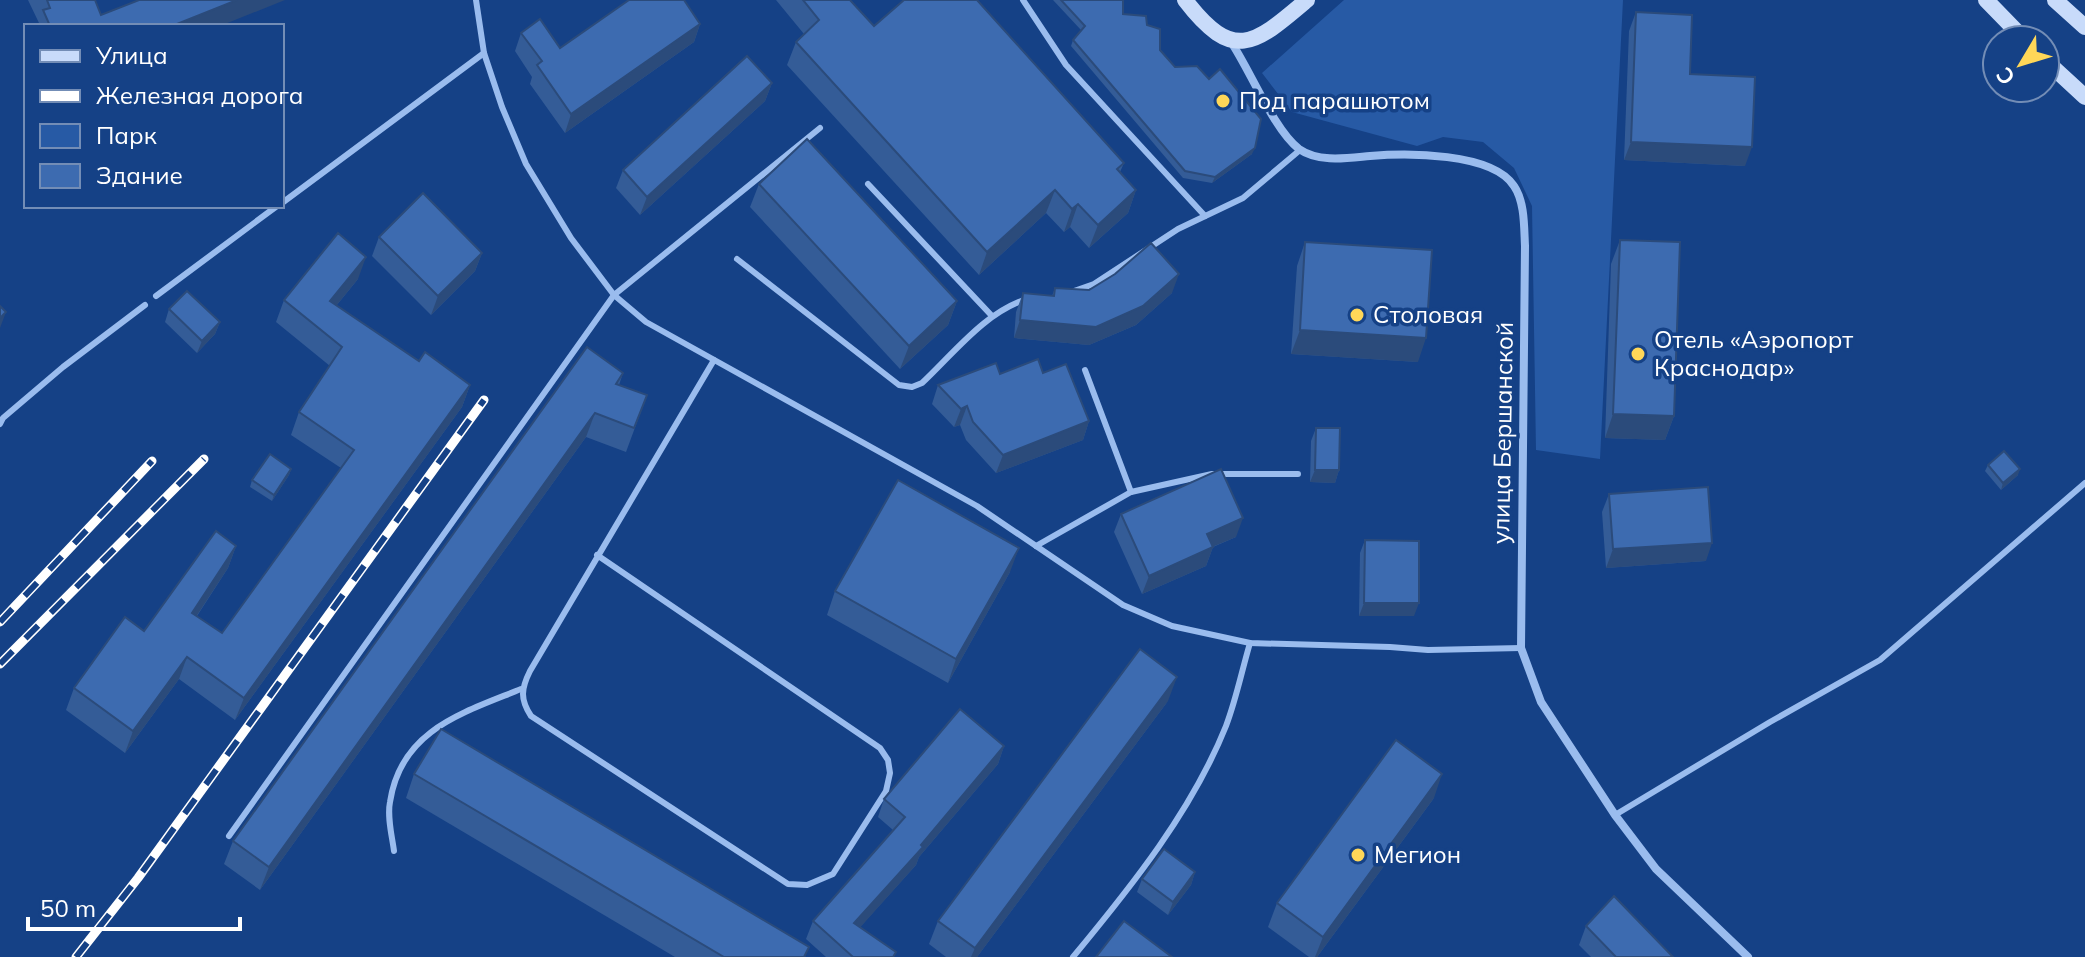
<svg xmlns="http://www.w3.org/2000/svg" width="2085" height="957" font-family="Mulish,sans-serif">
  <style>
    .green { fill: #275aa5 }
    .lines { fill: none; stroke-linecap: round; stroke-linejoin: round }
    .lane { stroke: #9abcee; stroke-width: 6 }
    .street { stroke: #9abcee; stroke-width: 8 }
    .secondary { stroke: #c8dbfa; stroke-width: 16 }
    .rail-casing { stroke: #fff; stroke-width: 9 }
    .rail { stroke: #154186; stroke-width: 6; stroke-dasharray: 18; stroke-linecap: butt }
    .wall { fill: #345c97 }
    .shaded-wall { fill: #2b4b7b }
    .building { fill: #3d6bb0; stroke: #2b4b7b; stroke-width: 2 }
    .poi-dot { fill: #ffd758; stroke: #154186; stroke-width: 3 }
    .labels { text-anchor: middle; stroke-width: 7; stroke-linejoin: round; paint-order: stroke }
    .poi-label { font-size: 24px; fill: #fff; stroke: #154186; text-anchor: start }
    .street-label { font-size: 24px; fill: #fff; stroke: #154186 }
  </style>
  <rect width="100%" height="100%" fill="#154186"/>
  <path class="green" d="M1344 0H1623L1600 459 1536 450 1532 206 1514 168 1483 142 1443 137 1417 146 1292 112 1262 73Z"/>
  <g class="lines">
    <g class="lane">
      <path d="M476 0 484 53 502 107 526 164 571 238 614 295 646 322 977 506 1123 605 1172 626 1250 643 1390 647 1428 650 1521 648"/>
      <path d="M1023 0 1066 65 1205 216"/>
      <path d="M868 184 992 316"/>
      <path d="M282 203 484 53"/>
      <path d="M737 259 899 385 912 387 922 383C954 353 985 312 1027 299"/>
      <path d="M1074 291 1094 284 1178 229 1243 198 1300 150"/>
      <path d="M156 296 277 206"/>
      <path d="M1085 370 1131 492"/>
      <path d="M0 424 3 418 63 367 145 305"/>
      <path d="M1036 546 1131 492 1212 474H1298"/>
      <path d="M597 555 880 748 888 760 890 773 886 791 833 874 807 885 788 884 531 716C520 699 521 689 530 671L714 360"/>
      <path d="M1615 815 1770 722 1880 660 2085 483"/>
      <path d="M229 836 614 295 820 128"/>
      <path d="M394 851C392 836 387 817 390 802 401 730 462 713 521 689"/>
      <path d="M1073 957C1131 887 1192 811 1226 726 1236 700 1242 670 1250 643"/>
    </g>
    <path class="street" d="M1231 42C1250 70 1274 130 1299 149 1319 163 1348 158 1370 156 1406 153 1492 152 1514 186 1525 202 1524 228 1525 246L1521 648 1541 702 1615 815 1656 869 1748 957"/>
    <g class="secondary">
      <path d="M1185 0C1234 64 1255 44 1307 0"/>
      <path d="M1986 0 2025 40"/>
      <path d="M2055 0 2085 27"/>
      <path d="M2045 60 2085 97"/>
    </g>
    <g class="rail-casing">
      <g id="rail">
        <path d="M0 622 152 461"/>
        <path d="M0 664 204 459"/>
        <path d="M76 957 138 878 484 400"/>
      </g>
    </g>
    <use href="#rail" class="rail"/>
  </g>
  <g class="wall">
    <path d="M28 0H95L101 15 220 26H38L39 23Z"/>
    <path d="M776 0H850L874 26 1124 163 1120 172 1136 190 1128 213 1089 248 1070 227 1064 232 1046 213 979 275 787 65 796 42 804 34Z"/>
    <path d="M1053 0H1123V14L1147 25 1160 50 1252 154 1212 183 1183 178 1071 46 1073 40 1081 30Z"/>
    <path d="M1636 12 1690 74 1745 166 1624 160 1629 31Z"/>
    <path d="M700 24 694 42 565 133 530 84 532 77 515 51 521 33 560 48Z"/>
    <path d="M772 83 765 101 640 215 616 188 623 170Z"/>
    <path d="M759 184 957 301 948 325 900 369 750 207Z"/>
    <path d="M379 237 482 253 475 271 431 315 372 256Z"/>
    <path d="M1620 240 1674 416 1665 440 1605 438 1611 264Z"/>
    <path d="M1305 242 1418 362 1291 354 1297 266Z"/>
    <path d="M358 279 336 306 419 361 470 385 462 407 235 720 179 679 125 753 66 710 74 688 144 631 236 546 228 568 197 616 222 633 341 468 291 435 299 412 330 366 276 322 284 300Z"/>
    <path d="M1055 288 1172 293 1136 325 1089 345 1014 338 1016 312 1023 293 1052 296Z"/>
    <path d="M169 309 220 322 215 334 197 353 165 322Z"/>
    <path d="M623 373 619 385 647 395 626 452 586 437 260 890 224 864 233 841Z"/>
    <path d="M1043 373 1089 421 1083 440 996 473 966 440 960 425 954 427 932 404 938 385 1000 374Z"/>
    <path d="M1316 428 1339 470 1335 483 1310 482 1311 441Z"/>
    <path d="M1988 465 2018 475 2001 490 1985 471Z"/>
    <path d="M291 469 289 475 272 501 250 487 252 480Z"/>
    <path d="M1609 494 1706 561 1606 568 1602 512Z"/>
    <path d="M1121 514 1236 537 1213 547 1206 566 1142 594 1114 532Z"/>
    <path d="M1365 540 1414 616H1359L1360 553Z"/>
    <path d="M1010 572 948 683 827 615 835 591Z"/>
    <path d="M1168 701 977 957H946L929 944 938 921Z"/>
    <path d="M1004 746 998 764 919 857 916 865 860 927 894 957H826L806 939 813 921 893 830 878 817 884 799Z"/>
    <path d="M414 774 806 957H675L406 798Z"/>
    <path d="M1434 798 1317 957H1309L1268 927 1277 903Z"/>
    <path d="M1195 872 1191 885 1168 915 1137 892 1142 879Z"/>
    <path d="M1586 926 1673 957H1591L1579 945Z"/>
  </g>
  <g class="shaded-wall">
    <path d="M237 0H285L220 26H172Z"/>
    <path d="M700 24 694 42 565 133 571 114Z"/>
    <path d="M772 83 765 101 640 215 647 197Z"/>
    <path d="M1631 142 1752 147 1745 166 1624 160Z"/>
    <path d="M1255 148 1252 154 1212 183 1215 177Z"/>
    <path d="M1055 190 1046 213 979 275 987 252Z"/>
    <path d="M1136 190 1128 213 1089 248 1098 225Z"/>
    <path d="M1078 204 1070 227 1064 232 1072 209Z"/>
    <path d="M482 253 475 271 431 315 438 296Z"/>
    <path d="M366 257 358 279 322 323 330 301Z"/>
    <path d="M1179 274 1172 293 1136 325 1089 345 1014 338 1020 320Z"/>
    <path d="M957 301 948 325 900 369 909 346Z"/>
    <path d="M6 312 0 328V318Z"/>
    <path d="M220 322 215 334 197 353 202 341Z"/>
    <path d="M1300 330 1426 338 1418 362 1291 354Z"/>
    <path d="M470 385 462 407 235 720 244 698Z"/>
    <path d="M967 406 960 425 954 427 961 409Z"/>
    <path d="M595 413 586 437 260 890 269 867Z"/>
    <path d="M1613 414 1674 416 1665 440 1605 438Z"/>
    <path d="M1089 421 1083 440 996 473 1003 455Z"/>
    <path d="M291 469 289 475 272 501 274 495Z"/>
    <path d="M2020 469 2018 475 2001 490 2003 483Z"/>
    <path d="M1315 470H1339L1335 483 1310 482Z"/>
    <path d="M1243 518 1236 537 1200 552 1207 534Z"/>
    <path d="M1712 543 1706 561 1606 568 1613 549Z"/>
    <path d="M236 546 228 568 184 635 192 613Z"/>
    <path d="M1213 547 1206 566 1142 594 1149 576Z"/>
    <path d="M1019 548 1010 572 948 683 956 659Z"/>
    <path d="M1364 603H1419L1414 616H1359Z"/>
    <path d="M187 657 179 679 125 753 133 731Z"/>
    <path d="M1177 677 1168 701 977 957H971L975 948Z"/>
    <path d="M1004 746 998 764 919 857 916 865 848 941 854 923Z"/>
    <path d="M1442 774 1434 798 1317 957H1315L1323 937Z"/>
    <path d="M1195 872 1191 885 1168 915 1173 902Z"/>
  </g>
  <g class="building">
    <path d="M47 0H95L101 15 139 0H237L172 26H50L43 10 50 8Z"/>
    <path d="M629 0H684L700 24 571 114 537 65 542 61 521 33 540 19 560 48Z"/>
    <path d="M803 0H850L874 26 904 0H977L1124 163 1117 169 1136 190 1098 225 1078 204 1072 209 1055 190 987 252 796 42 819 20Z"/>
    <path d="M1061 0H1123V14L1146 16 1147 25 1160 29V50L1175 67 1197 66 1209 79 1220 69 1261 119 1255 148 1215 177 1185 171 1073 40 1085 26Z"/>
    <path d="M1636 12 1692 15 1690 74 1755 77 1752 147 1631 142Z"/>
    <path d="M747 56 772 83 647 197 623 170Z"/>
    <path d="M807 139 957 301 909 346 759 184Z"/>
    <path d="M423 193 482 253 438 296 379 237Z"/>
    <path d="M338 233 366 257 330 301 419 361 425 352 470 385 244 698 187 657 133 731 74 688 125 617 144 631 216 531 236 546 192 613 222 633 354 450 299 412 342 347 284 300Z"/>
    <path d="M1620 240 1680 242 1674 416 1613 414Z"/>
    <path d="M1305 242 1432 250 1426 338 1300 330Z"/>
    <path d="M1151 243 1179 274 1143 306 1096 327 1020 320 1023 293 1054 296 1055 288 1089 290 1115 274Z"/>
    <path d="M187 291 220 322 202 341 169 309Z"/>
    <path d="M0 306 6 312 0 318Z"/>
    <path d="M587 347 623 373 616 384 647 395 634 428 595 413 269 867 233 841Z"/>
    <path d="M1038 359 1043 373 1066 364 1089 421 1003 455 973 422 967 406 961 409 938 385 996 363 1000 374Z"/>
    <path d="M1316 428H1340L1339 470H1315Z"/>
    <path d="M2004 451 2020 469 2003 483 1988 465Z"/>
    <path d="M270 454 291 469 274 495 252 480Z"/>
    <path d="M1221 469 1243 518 1207 534 1213 547 1149 576 1121 514Z"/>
    <path d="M898 480 1019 548 956 659 835 591Z"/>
    <path d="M1708 487 1712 543 1613 549 1609 494Z"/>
    <path d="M1365 540 1419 541V603H1364Z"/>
    <path d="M1140 649 1177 677 975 948 938 921Z"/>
    <path d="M960 709 1004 746 921 845 923 847 854 923 896 952 893 957H853L813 921 905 817 884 799Z"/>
    <path d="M441 729 809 947 804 957H724L414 774Z"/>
    <path d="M1396 740 1442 774 1323 937 1277 903Z"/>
    <path d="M1164 849 1195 872 1173 902 1142 879Z"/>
    <path d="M1614 896 1673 957H1616L1586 926Z"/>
    <path d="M1124 921 1172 957H1096Z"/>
  </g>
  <g class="poi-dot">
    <circle cx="1223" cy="101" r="8"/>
    <circle cx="1357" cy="315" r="8"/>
    <circle cx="1638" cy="354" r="8"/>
    <circle cx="1358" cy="855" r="8"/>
  </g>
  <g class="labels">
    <g class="poi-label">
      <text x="1239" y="109">Под парашютом</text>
      <text x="1373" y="323">Столовая</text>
      <text x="1654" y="348">Отель «Аэропорт<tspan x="1654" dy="28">Краснодар»</tspan></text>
      <text x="1374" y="863">Мегион</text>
    </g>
    <g class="street-label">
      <text transform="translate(1503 433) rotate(-89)" y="8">улица Бершанской</text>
    </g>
  </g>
  <rect x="24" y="24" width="260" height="184" fill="#154186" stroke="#738db6" stroke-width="2"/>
  <rect x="40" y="50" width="40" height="12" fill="#c8dbfa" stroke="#738db6" stroke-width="2"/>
  <text x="96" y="64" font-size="24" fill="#ffffff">Улица</text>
  <rect x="40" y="90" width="40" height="12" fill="#ffffff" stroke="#738db6" stroke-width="2"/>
  <text x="96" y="104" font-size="24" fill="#ffffff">Железная дорога</text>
  <rect x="40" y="124" width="40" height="24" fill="#275aa5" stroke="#738db6" stroke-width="2"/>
  <text x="96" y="144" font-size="24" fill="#ffffff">Парк</text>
  <rect x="40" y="164" width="40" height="24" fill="#3d6bb0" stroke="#738db6" stroke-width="2"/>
  <text x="96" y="184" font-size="24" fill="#ffffff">Здание</text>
  <g transform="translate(2021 64) rotate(232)"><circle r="38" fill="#154186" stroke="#738db6" stroke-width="2"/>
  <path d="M0-6L14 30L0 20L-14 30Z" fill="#ffd758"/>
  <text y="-12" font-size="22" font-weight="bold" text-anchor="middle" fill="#ffffff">С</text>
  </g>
  <path d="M28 917v12h212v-12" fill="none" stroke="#ffffff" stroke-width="4"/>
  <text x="40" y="917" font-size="24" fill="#ffffff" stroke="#154186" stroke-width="6" paint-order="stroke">50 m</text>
</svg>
